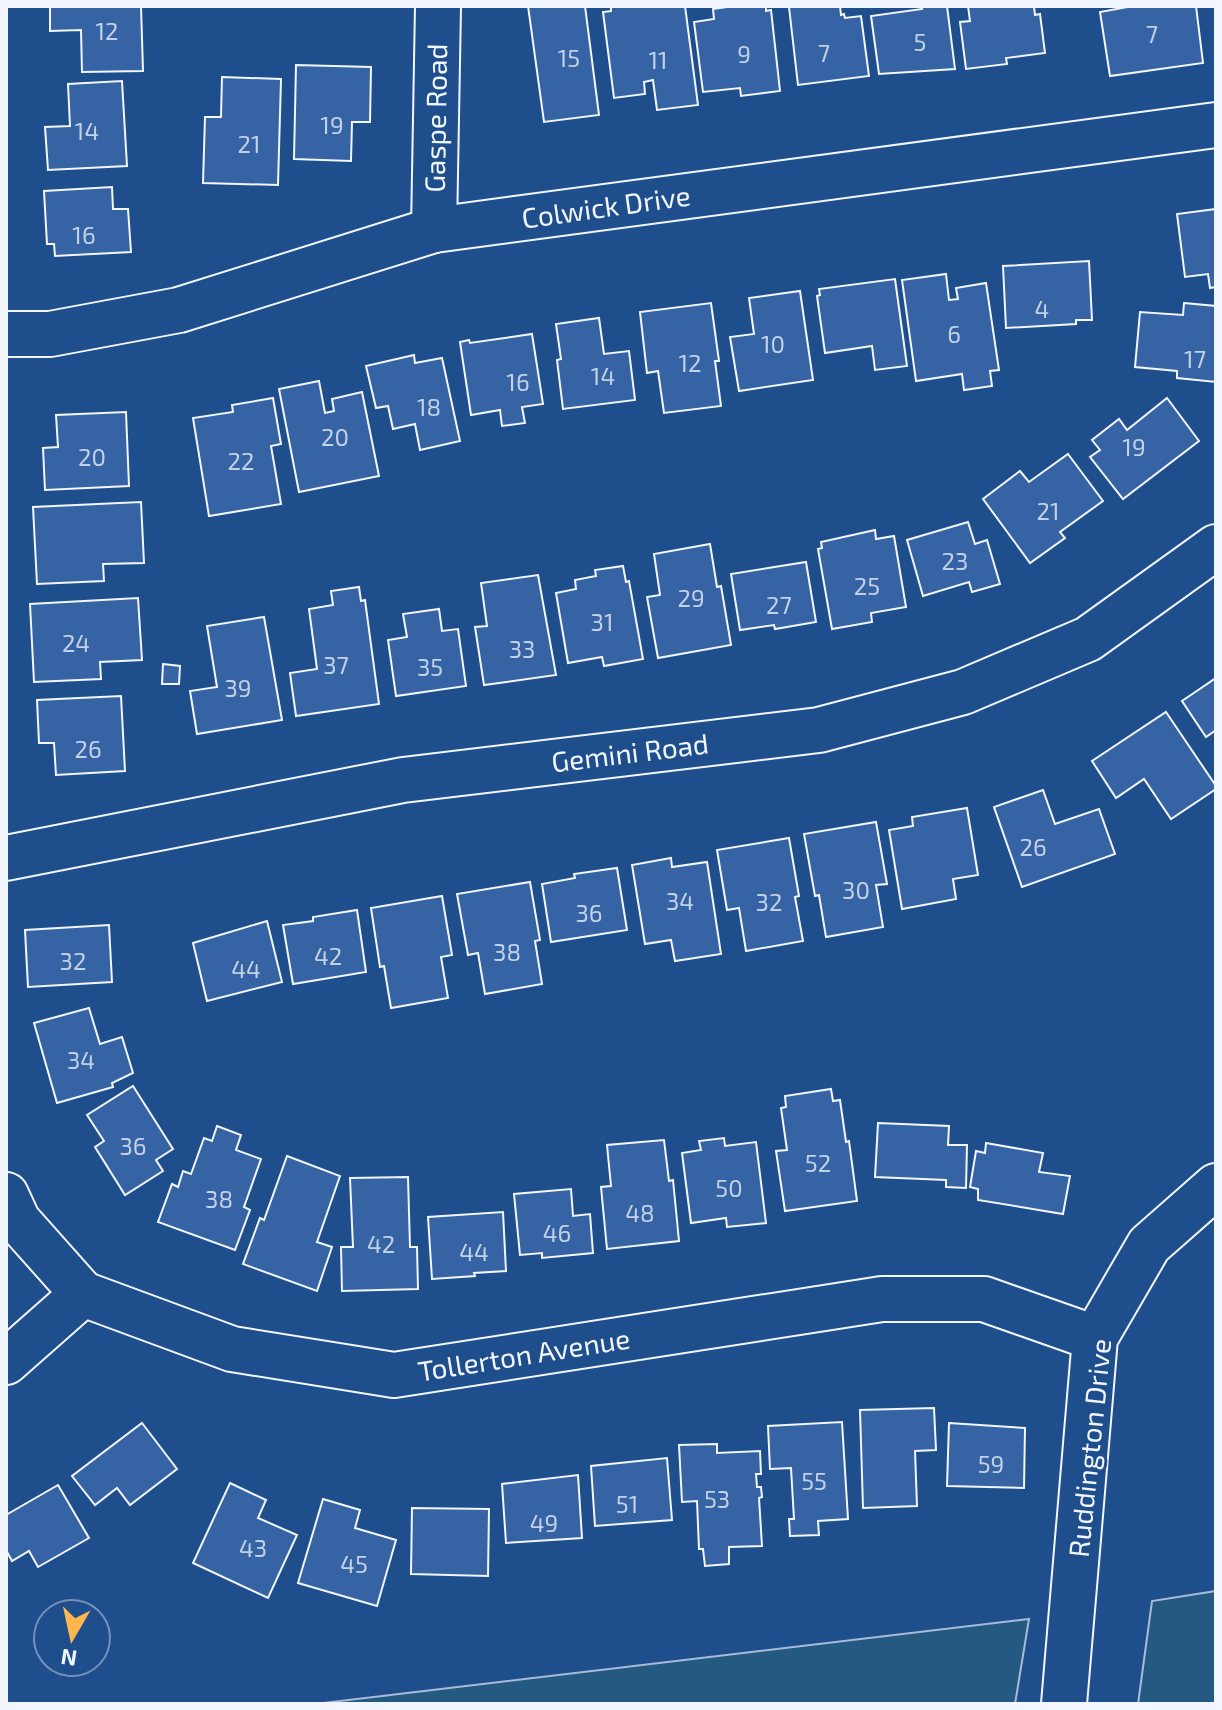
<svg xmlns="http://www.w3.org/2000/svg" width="1222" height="1710" font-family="'Exo 2',sans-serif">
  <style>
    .green { fill: #245a82; stroke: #a8bbd7; stroke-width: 2 }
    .building { fill: #3563a3; stroke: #f2f6ff; stroke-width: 2 }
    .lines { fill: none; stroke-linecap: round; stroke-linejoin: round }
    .minor-casing { stroke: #f2f6ff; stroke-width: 48 }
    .minor { stroke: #1f4e8c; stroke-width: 44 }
    .labels { text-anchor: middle; stroke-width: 6; stroke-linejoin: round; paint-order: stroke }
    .number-label { font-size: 24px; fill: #c3d1e8 }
    .street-label { font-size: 28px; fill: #f2f6ff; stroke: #1f4e8c }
  </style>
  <rect width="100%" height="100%" fill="#1f4e8c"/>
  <g class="green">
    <path d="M1216 1591V1704H1138L1152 1601Z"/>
    <path d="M1029 1619 1015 1704H315Z"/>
  </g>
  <g class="building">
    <path d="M50 6H141L143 71 82 72 81 30 50 31Z"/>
    <path d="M528 6H585L599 115 544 122Z"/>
    <path d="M611 6H685L698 105 657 110 653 80 644 82 645 94 614 98 603 12 611 11Z"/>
    <path d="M766 6V11L771 10 780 91 741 96 740 88 703 92 694 22 714 19 713 9 734 6Z"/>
    <path d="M840 6 841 15 844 14 845 18 861 16 869 76 798 85 789 7Z"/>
    <path d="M921 6H947L955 69 879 74 871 16 922 9Z"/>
    <path d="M968 6H1034L1035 15 1040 14 1045 53 1006 58 1007 64 966 69 960 22 970 21Z"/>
    <path d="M1133 6H1196L1203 63 1110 76 1100 12Z"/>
    <path d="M296 65 371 67 370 122H352L351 161 294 159Z"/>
    <path d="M222 77 281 79 278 185 203 183 205 117H221Z"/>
    <path d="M122 81 127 166 48 170 45 127 70 126 68 84Z"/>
    <path d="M112 187 113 209H128L131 252 55 256 54 244H47L44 191Z"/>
    <path d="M1216 209V287L1210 288 1208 274 1185 277 1177 214Z"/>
    <path d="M1089 261 1092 320H1076V324L1006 328 1003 266Z"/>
    <path d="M946 274 949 300 958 299 956 288 986 283 999 370 990 371 992 386 964 390 962 374 916 381 902 280Z"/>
    <path d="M895 279 907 366 875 370 872 346 825 353 817 296 820 295 819 289Z"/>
    <path d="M800 291 813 380 739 391 730 337 754 334 749 298Z"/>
    <path d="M711 303 719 361H715L721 406 664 413 658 371 647 373 640 312Z"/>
    <path d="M1184 303 1216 306V382L1177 378V371L1135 367 1140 312 1183 315Z"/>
    <path d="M599 318 604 354 629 351 635 400 563 409 557 360 561 359 556 324Z"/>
    <path d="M532 334 543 404 522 407 525 423 502 426 500 410 471 415 460 342 469 340 470 343Z"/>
    <path d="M414 355 415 363 442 358 460 441 420 450 415 424 393 429 388 406 376 408 366 366Z"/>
    <path d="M319 381 325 413 334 411 332 399 362 392 379 476 299 492 279 389Z"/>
    <path d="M273 398 281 444 271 446 281 504 209 516 193 418 233 412 232 405Z"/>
    <path d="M1167 398 1199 441 1123 499 1090 457 1100 450 1092 440 1119 419 1127 430Z"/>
    <path d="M126 412 129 486 45 490 43 448 58 447 56 415Z"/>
    <path d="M1068 454 1103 501 1060 532 1065 538 1030 563 983 499 1020 471 1029 482Z"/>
    <path d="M141 502 144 563 103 564 104 581 37 584 33 507Z"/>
    <path d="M968 522 975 544 987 540 1000 584 972 592 969 582 923 596 907 540Z"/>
    <path d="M875 530 876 539 894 536 906 607 871 613 872 622 832 629 818 549 822 548 821 542Z"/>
    <path d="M710 544 717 587 721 586 731 645 658 658 647 597 660 595 654 554Z"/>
    <path d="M806 562 816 622 775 629 774 625 740 630 731 574Z"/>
    <path d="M623 566 626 582 629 581 643 659 604 666 602 657 568 663 556 593 576 589 575 580 596 576 595 570Z"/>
    <path d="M538 575 556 675 484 685 475 627 487 626 481 583Z"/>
    <path d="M359 587 361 601 365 600 379 704 296 716 290 673 317 669 309 609 333 605 331 591Z"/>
    <path d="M138 598 142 660 100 662 101 679 34 682 30 604Z"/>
    <path d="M439 609 442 631 458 629 466 686 396 696 388 640 407 637 403 614Z"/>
    <path d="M264 617 282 720 197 734 190 691 217 687 207 626Z"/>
    <path d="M163 664 180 666 179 684H162Z"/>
    <path d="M1216 678V730L1206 737 1182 701Z"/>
    <path d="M121 696 125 771 56 775 54 743H39L37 700Z"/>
    <path d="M1166 712 1216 786V789L1171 819 1144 779 1116 798 1092 761Z"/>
    <path d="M1043 790 1055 824 1099 809 1115 854 1022 887 994 807Z"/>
    <path d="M967 808 978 875 953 879 956 899 902 909 889 830 913 826 912 817Z"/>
    <path d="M876 822 887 884 876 885 883 927 826 937 819 895 815 896 804 834Z"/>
    <path d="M789 838 799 896 795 897 803 941 746 951 739 908 727 910 717 850Z"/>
    <path d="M671 858 672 867 707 862 721 954 675 961 671 940 645 944 632 865Z"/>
    <path d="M617 868 627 930 551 942 542 884 575 878 574 874Z"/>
    <path d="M530 882 540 940 535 941 542 984 485 994 478 953 468 955 457 894Z"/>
    <path d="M442 896 452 955 441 957 448 998 391 1008 384 966 380 967 371 908Z"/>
    <path d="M357 910 366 972 293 984 283 925 313 921V917Z"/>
    <path d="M267 921 282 982 207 1001 193 943Z"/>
    <path d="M109 925 112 982 28 987 25 930Z"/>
    <path d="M89 1008 100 1044 122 1037 133 1073 112 1083 113 1087 57 1103 34 1023Z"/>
    <path d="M133 1086 173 1149 156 1160 163 1171 125 1195 95 1147 104 1141 87 1115Z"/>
    <path d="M831 1089 833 1101 840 1100 846 1142 849 1141 857 1201 785 1211 776 1151 787 1150 781 1108 786 1107 785 1096Z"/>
    <path d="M878 1123 949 1126 948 1145H967L966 1188 946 1187V1180L875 1177Z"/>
    <path d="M217 1126 241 1135 236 1150 261 1159 244 1207 250 1210 235 1250 158 1222 172 1184 178 1187 183 1171 191 1174 204 1138 212 1141Z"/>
    <path d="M724 1138 725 1146 756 1142 766 1223 727 1227 726 1218 691 1223 682 1153 701 1150 699 1141Z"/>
    <path d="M664 1140 669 1181 673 1180 679 1241 607 1249 601 1187 611 1186 607 1145Z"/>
    <path d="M986 1143 1043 1153 1039 1172 1070 1176 1063 1214 978 1200V1189L970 1187 976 1151 985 1153Z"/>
    <path d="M287 1156 340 1176 317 1242 332 1247 317 1291 243 1264 260 1218 264 1220Z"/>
    <path d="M408 1177 410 1247H417L418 1289 342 1291 341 1247H353L350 1178Z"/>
    <path d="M571 1189 573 1216 590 1214 593 1253 542 1258V1253L520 1255 514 1194Z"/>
    <path d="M503 1212 506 1271 474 1273 475 1276 432 1279 428 1217Z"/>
    <path d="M934 1408 936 1450 915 1451 917 1506 863 1508 860 1410Z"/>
    <path d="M842 1422 848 1519 818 1521 819 1535 790 1536 789 1519H794L791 1468 770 1469 768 1426Z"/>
    <path d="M142 1423 177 1469 130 1505 117 1488 95 1505 72 1476Z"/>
    <path d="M949 1423 1025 1428 1024 1488 947 1486Z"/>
    <path d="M717 1444V1453L760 1451 761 1474H756L757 1487H761L762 1497 759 1498 762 1546 729 1547V1564L705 1566 703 1549H699L697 1501 682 1502 679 1445Z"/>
    <path d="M667 1458 672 1520 595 1526 591 1466Z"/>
    <path d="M578 1475 582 1538 506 1543 502 1484Z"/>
    <path d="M230 1483 266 1500 258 1518 297 1535 268 1598 193 1563Z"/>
    <path d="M58 1485 89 1538 38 1567 29 1551 12 1561 6 1550V1515Z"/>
    <path d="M323 1499 360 1510 355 1528 396 1540 377 1606 298 1583Z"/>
    <path d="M412 1508 489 1509 488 1576 411 1574Z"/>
  </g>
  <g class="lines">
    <g class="minor-casing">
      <g id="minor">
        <path d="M434 230 438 6"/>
        <path d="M6 334H50L179 310 434 230 1216 125"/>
        <path d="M6 858 403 780 819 730 963 692 1088 639 1216 547"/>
        <path d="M6 1195 18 1221 83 1294 232 1349 394 1375 882 1299H984L1095 1338"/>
        <path d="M6 1362 83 1294"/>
        <path d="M1064 1704 1095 1338 1149 1245 1216 1186"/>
      </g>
    </g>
    <use href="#minor" class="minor"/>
  </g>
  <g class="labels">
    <g class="number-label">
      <text x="107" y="40">12</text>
      <text x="1152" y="43">7</text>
      <text x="920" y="51">5</text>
      <text x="824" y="62">7</text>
      <text x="744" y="63">9</text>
      <text x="569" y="67">15</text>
      <text x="658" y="69">11</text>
      <text x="332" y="134">19</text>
      <text x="87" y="140">14</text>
      <text x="249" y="153">21</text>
      <text x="84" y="244">16</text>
      <text x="1042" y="318">4</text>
      <text x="954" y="343">6</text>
      <text x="773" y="353">10</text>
      <text x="1195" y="368">17</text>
      <text x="690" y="372">12</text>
      <text x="603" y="385">14</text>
      <text x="518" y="391">16</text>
      <text x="429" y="416">18</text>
      <text x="335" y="446">20</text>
      <text x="1134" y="456">19</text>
      <text x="92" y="466">20</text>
      <text x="241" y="470">22</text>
      <text x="1048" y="520">21</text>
      <text x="955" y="570">23</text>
      <text x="867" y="595">25</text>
      <text x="691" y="607">29</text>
      <text x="779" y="614">27</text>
      <text x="602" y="631">31</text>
      <text x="76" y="652">24</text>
      <text x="522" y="658">33</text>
      <text x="336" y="674">37</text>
      <text x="430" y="676">35</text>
      <text x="238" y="697">39</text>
      <text x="88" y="758">26</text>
      <text x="1033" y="856">26</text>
      <text x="856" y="899">30</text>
      <text x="680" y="910">34</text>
      <text x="769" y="911">32</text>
      <text x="589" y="922">36</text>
      <text x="507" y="961">38</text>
      <text x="328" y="965">42</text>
      <text x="73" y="970">32</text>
      <text x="246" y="978">44</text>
      <text x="81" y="1069">34</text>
      <text x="133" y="1155">36</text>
      <text x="818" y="1172">52</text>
      <text x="729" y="1197">50</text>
      <text x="219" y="1208">38</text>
      <text x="640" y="1222">48</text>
      <text x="557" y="1242">46</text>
      <text x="381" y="1253">42</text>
      <text x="474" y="1261">44</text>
      <text x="991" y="1473">59</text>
      <text x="814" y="1490">55</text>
      <text x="717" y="1508">53</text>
      <text x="627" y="1513">51</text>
      <text x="544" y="1532">49</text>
      <text x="253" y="1557">43</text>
      <text x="354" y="1573">45</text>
    </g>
    <g class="street-label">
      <text transform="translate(436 118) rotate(-89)" y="10">Gaspe Road</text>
      <text transform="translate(606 207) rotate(-8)" y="10">Colwick Drive</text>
      <text transform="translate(630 753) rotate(-7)" y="10">Gemini Road</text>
      <text transform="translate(524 1355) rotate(-9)" y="10">Tollerton Avenue</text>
      <text transform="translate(1090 1448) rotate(-84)" y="10">Ruddington Drive</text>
    </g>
  </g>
  <rect width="1222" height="1710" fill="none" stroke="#f2f6ff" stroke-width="16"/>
  <g transform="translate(72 1638) rotate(189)"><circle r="38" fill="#1f4e8c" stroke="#7391ba" stroke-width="2"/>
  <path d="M0-6L14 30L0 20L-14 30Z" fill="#ffb74d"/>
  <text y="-12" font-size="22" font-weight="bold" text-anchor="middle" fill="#f2f6ff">N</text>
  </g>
</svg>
